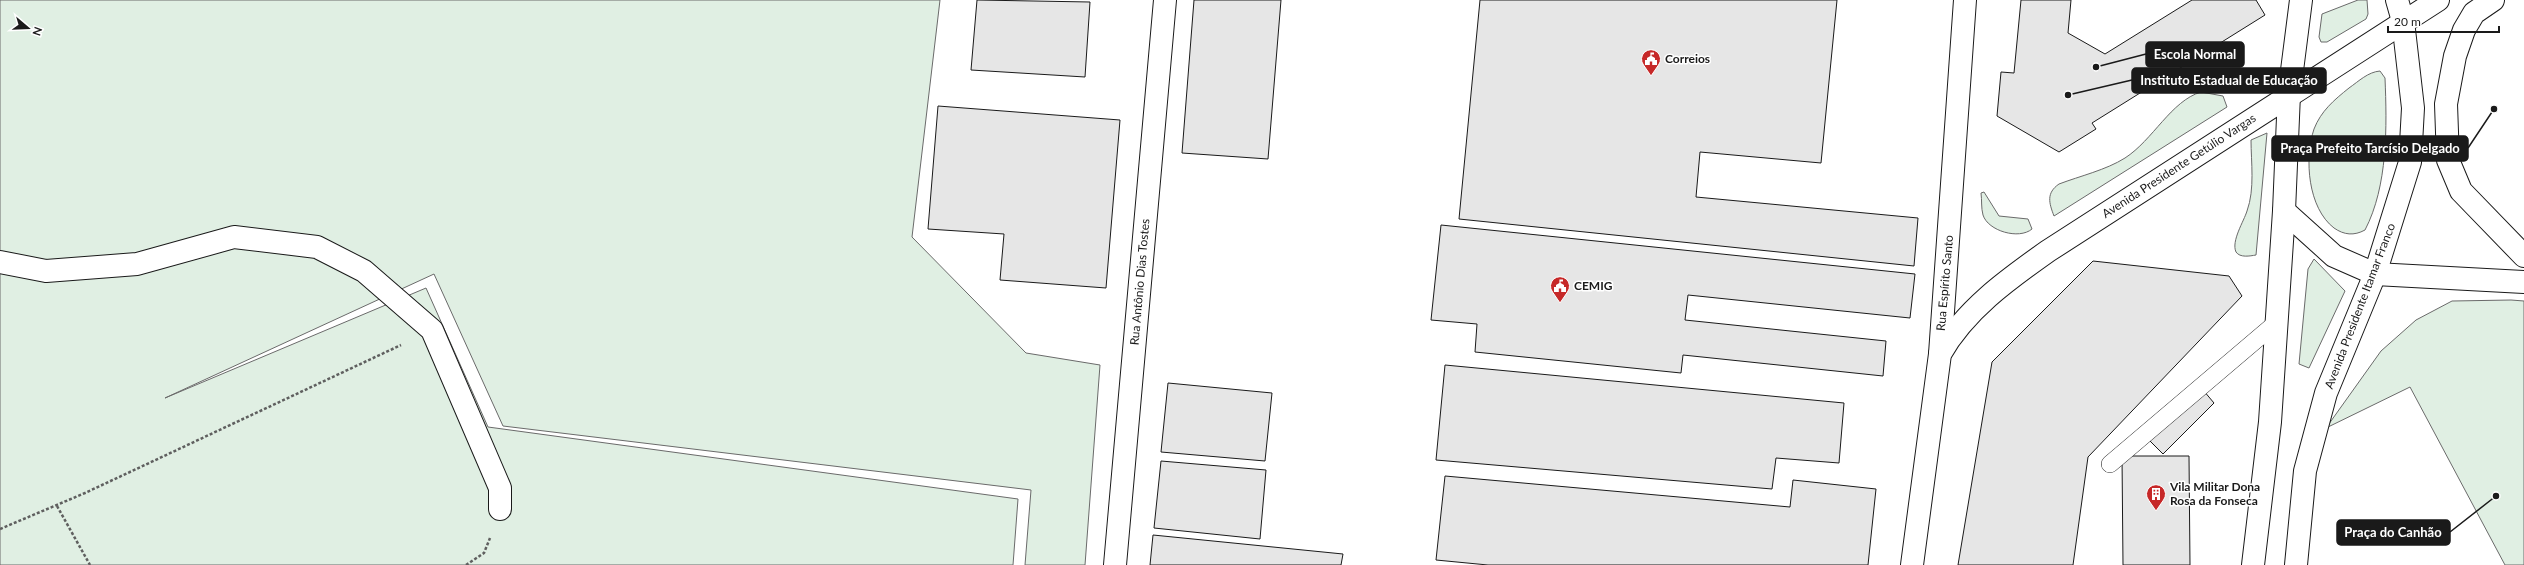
<svg xmlns="http://www.w3.org/2000/svg" width="2524" height="565" font-family="Lato,sans-serif">
  <style>
    .green { fill: #e0efe3; stroke: #6a6a6a }
    .building { fill: #e6e6e6; stroke: #1a1a1a }
    .lines { fill: none; stroke-linecap: round; stroke-linejoin: round }
    .service-casing { stroke: #1a1a1a; stroke-width: 18 }
    .minor-casing { stroke: #1a1a1a; stroke-width: 24 }
    .tertiary-casing { stroke: #1a1a1a; stroke-width: 24 }
    .secondary-casing { stroke: #1a1a1a; stroke-width: 24 }
    .primary-casing { stroke: #1a1a1a; stroke-width: 24 }
    .path { stroke: #5f5f5f; stroke-width: 2.5; stroke-dasharray: 3 2; stroke-linecap: butt }
    .service { stroke: #fff; stroke-width: 17 }
    .minor { stroke: #fff; stroke-width: 22 }
    .tertiary { stroke: #fff; stroke-width: 22 }
    .secondary { stroke: #fff; stroke-width: 22 }
    .primary { stroke: #fff; stroke-width: 22 }
    .labels { text-anchor: middle; stroke-width: 3; stroke-linejoin: round; paint-order: stroke }
    .poi-label { font-size: 12px; font-weight: bold; fill: #1a1a1a; stroke: #fff; text-anchor: start }
    .street-label { font-size: 12px; fill: #1a1a1a; stroke: #fff }
    .leader { fill: none; stroke: #1a1a1a; stroke-width: 1.5 }
    .callout-dot { fill: #1a1a1a; stroke: #fff; stroke-width: 1.5 }
    .callout { fill: #1a1a1a; stroke: #1a1a1a; stroke-width: 1.5 }
    .callout-label { font-size: 13px; text-anchor: middle; font-weight: bold; fill: #fff }
  </style>
  <rect width="100%" height="100%" fill="#fff"/>
  <g class="green">
    <path d="M0 0H940L912 237 1026 353 1100 365 1085 565H1025L1031 490 503 426 434 274 165 398 426 288 488 427 1018 499 1013 565H0Z"/>
    <path d="M2358 0H2367L2368 14 2366 19 2327 42H2321L2319 37 2322 14Z"/>
    <path d="M2380 71 2385 78C2387 126 2388 186 2365 230 2354 236 2344 235 2334 228 2308 208 2304 159 2314 129 2321 111 2334 100 2349 88 2359 81 2368 72 2380 71Z"/>
    <path d="M2201 92 2223 96 2227 107 2054 216C2049 203 2046 193 2059 184 2080 176 2106 170 2125 158 2153 140 2171 101 2201 92Z"/>
    <path d="M2267 133 2256 255C2250 256 2240 258 2236 252 2231 241 2244 221 2247 211 2255 189 2251 162 2251 140Z"/>
    <path d="M1984 192 1999 216 2028 219 2032 229C2019 240 1988 231 1983 215 1981 208 1982 200 1981 193Z"/>
    <path d="M2314 259 2345 291 2309 368 2299 364 2308 269Z"/>
    <path d="M2511 300 2524 301V565H2505L2410 387 2326 428 2381 351 2416 320 2452 301Z"/>
  </g>
  <g class="building">
    <path d="M977 0 1090 2 1085 77 971 70Z"/>
    <path d="M1194 0H1281L1268 159 1182 153Z"/>
    <path d="M1480 0H1837L1821 163 1700 152 1696 197 1918 218 1914 266 1459 219Z"/>
    <path d="M2021 0H2071L2068 33 2105 54 2192 0H2256L2265 15 2092 123 2096 129 2059 152 1997 116 2001 72 2014 73Z"/>
    <path d="M938 106 1120 120 1106 288 1000 280 1004 234 928 229Z"/>
    <path d="M1441 225 1915 274 1910 318 1688 295 1685 320 1886 341 1883 376 1683 355 1681 373 1475 352 1477 324 1431 320Z"/>
    <path d="M2093 261 2229 276 2242 296 2088 457 2073 565H1958L1992 362Z"/>
    <path d="M1445 365 1844 403 1839 463 1776 458 1772 489 1436 460Z"/>
    <path d="M1168 383 1272 393 1265 461 1161 452Z"/>
    <path d="M2198 384 2214 403 2163 454 2147 438Z"/>
    <path d="M2122 456H2189L2190 565H2123Z"/>
    <path d="M1161 461 1266 470 1260 539 1154 528Z"/>
    <path d="M1445 476 1790 507 1793 480 1876 489 1868 565H1488L1436 560Z"/>
    <path d="M1153 535 1343 554 1341 565H1150Z"/>
  </g>
  <g class="lines">
    <g class="service-casing">
      <path id="service" d="M2110 464 2276 323"/>
    </g>
    <g class="minor-casing">
      <path id="minor" d="M0 262 46 271 137 264 234 237 317 247 364 271 432 330 500 488V509"/>
    </g>
    <g class="tertiary-casing">
      <g id="tertiary">
        <path d="M1940 354 1965 0"/>
        <path d="M1115 565 1165 0"/>
      </g>
    </g>
    <g class="secondary-casing">
      <g id="secondary">
        <path d="M2493 0 2474 13 2464 30 2455 56 2446 104 2448 160 2461 191 2524 256"/>
        <path d="M2284 211 2334 256 2375 274 2524 282"/>
        <path d="M1912 565 1940 354C1965 310 2007 280 2048 251L2438 0"/>
      </g>
    </g>
    <g class="primary-casing">
      <g id="primary">
        <path d="M2253 565 2270 422 2284 211 2289 94 2301 0"/>
        <path d="M2296 565 2305 471 2326 393 2375 274 2410 162 2413 108 2403 21 2397 0"/>
      </g>
    </g>
    <g class="path">
      <path d="M57 506 90 565"/>
      <path d="M0 529 85 493 401 345"/>
      <path d="M466 565 484 553 490 538"/>
    </g>
    <use href="#service" class="service"/>
    <use href="#minor" class="minor"/>
    <use href="#tertiary" class="tertiary"/>
    <use href="#secondary" class="secondary"/>
    <use href="#primary" class="primary"/>
  </g>
  <defs>
    <g id="civic-pin" transform="scale(1)"><path d="M0 17L-7.5 6A9.5 9.5 0 1 1 7.5 6Z" fill="#c62828" stroke="#fff"/><path d="M-.6-6.5H3V-4.5H.6V-3L4-1V1h2V6H-6V1h2V-1L-.6-3ZM-1.2 2.5V6h2.4V2.5Z" fill="#fff"/></g>
    <g id="building-pin" transform="scale(1)"><path d="M0 17L-7.5 6A9.5 9.5 0 1 1 7.5 6Z" fill="#c62828" stroke="#fff"/><path d="M-4-6H4V6H1V3H-1V6H-4ZM-2.5-4.3h1.7v1.8h-1.7ZM.8-4.3h1.7v1.8H.8ZM-2.5-1h1.7V.8h-1.7ZM.8-1h1.7V.8H.8Z" fill="#fff"/></g>
  </defs>
  <g fill-rule="evenodd">
    <use href="#civic-pin" x="1651" y="59"/>
    <use href="#civic-pin" x="1560" y="286"/>
    <use href="#building-pin" x="2156" y="494"/>
  </g>
  <g class="labels">
    <g class="poi-label">
      <text x="1665" y="63">Correios</text>
      <text x="1574" y="290">CEMIG</text>
      <text x="2170" y="491">Vila Militar Dona<tspan x="2170" dy="14">Rosa da Fonseca</tspan></text>
    </g>
    <g class="street-label">
      <text transform="translate(2179 166) rotate(-33)" y="4">Avenida Presidente Getúlio Vargas</text>
      <text transform="translate(1140 282) rotate(-85)" y="4">Rua Antônio Dias Tostes</text>
      <text transform="translate(1945 283) rotate(-85)" y="4">Rua Espírito Santo</text>
      <text transform="translate(2360 306) rotate(-69)" y="4">Avenida Presidente Itamar Franco</text>
    </g>
  </g>
  <path class="leader" d="M2096 67L2146 54M2068 95L2132 80M2494 109L2468 148M2496 496L2450 532"/>
  <g class="callout-dot">
    <circle cx="2096" cy="67" r="4"/>
    <circle cx="2068" cy="95" r="4"/>
    <circle cx="2494" cy="109" r="4"/>
    <circle cx="2496" cy="496" r="4"/>
  </g>
  <g class="callout">
    <rect x="2146" y="42" width="98" height="25" rx="4"/>
    <rect x="2132" y="68" width="194" height="25" rx="4"/>
    <rect x="2272" y="136" width="196" height="25" rx="4"/>
    <rect x="2337" y="520" width="113" height="25" rx="4"/>
  </g>
  <g class="callout-label">
    <text x="2195" y="59">Escola Normal</text>
    <text x="2229" y="85">Instituto Estadual de Educação</text>
    <text x="2370" y="153">Praça Prefeito Tarcísio Delgado</text>
    <text x="2393" y="537">Praça do Canhão</text>
  </g>
  <g transform="translate(28 28) rotate(109)" stroke="#ffffff" stroke-width="3" paint-order="stroke">
  <path d="M0-3L7 15L0 10L-7 15Z" fill="#1a1a1a"/>
  <text y="-6" font-size="11" font-weight="bold" text-anchor="middle" fill="#1a1a1a">N</text>
  </g>
  <path d="M2388 26v6h111v-6" fill="none" stroke="#1a1a1a" stroke-width="2"/>
  <text x="2394" y="26" font-size="12" fill="#1a1a1a" stroke="#ffffff" stroke-width="3" paint-order="stroke">20 m</text>
</svg>
